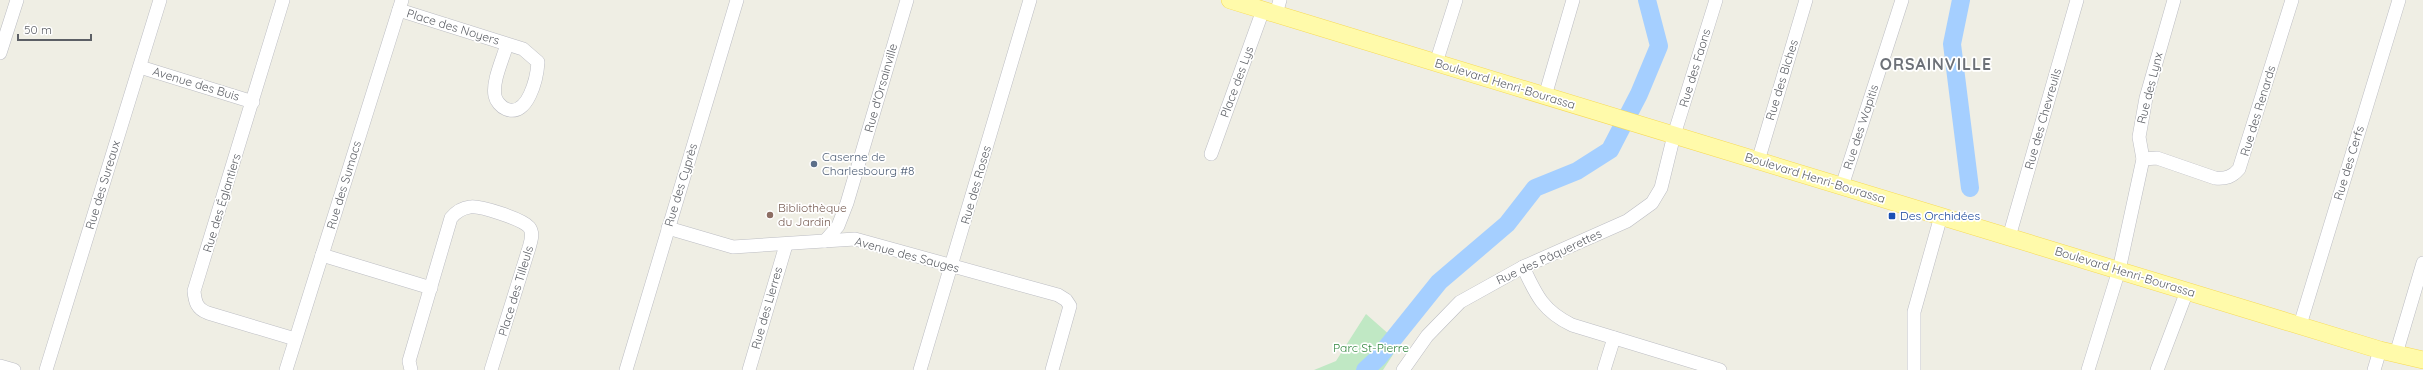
<svg xmlns="http://www.w3.org/2000/svg" width="2423" height="370" font-family="Quicksand,sans-serif">
  <style>
    .green { fill: #c0e8c4 }
    .lines { fill: none; stroke-linecap: round; stroke-linejoin: round }
    .river { stroke: #a5cfff; stroke-width: 18 }
    .minor-casing { stroke: #bcbdc3; stroke-width: 14 }
    .major-casing { stroke: #f7da55; stroke-width: 18 }
    .minor { stroke: #fff; stroke-width: 13 }
    .major { stroke: #fffaaa; stroke-width: 17 }
    .service-dot { fill: #5c6f8a; stroke: #fff; stroke-width: 1.5 }
    .education-dot { fill: #8d6e63; stroke: #fff; stroke-width: 1.5 }
    .transit-dot { fill: #1a4fb4; stroke: #fff; stroke-width: 1.5 }
    .labels { text-anchor: middle; stroke-width: 3.5; stroke-linejoin: round; paint-order: stroke }
    .street-label { font-size: 12px; fill: #5c5f65; stroke: #fff }
    .service-label { font-size: 12px; fill: #4e5e75; stroke: #fff; text-anchor: start }
    .education-label { font-size: 12px; fill: #785e54; stroke: #fff; text-anchor: start }
    .transit-label { font-size: 12px; fill: #164399; stroke: #fff; text-anchor: start }
    .park-label { font-size: 12px; fill: #31873e; stroke: #fff }
    .district-label { font-size: 16px; font-weight: bold; letter-spacing: 1px; fill: #6d7178; stroke: #fff }
  </style>
  <rect width="100%" height="100%" fill="#efeee4"/>
  <path class="green" d="M1366 314 1400 344 1383 370H1314L1336 361Z"/>
  <g class="lines">
    <g class="river">
      <path d="M1961 0 1952 44 1970 188"/>
      <path d="M1365 370 1378 358 1439 282 1507 224 1535 188 1577 171 1610 150 1639 94 1659 46 1647 0"/>
    </g>
    <g class="minor-casing">
      <g id="minor">
        <path d="M283 0 194 291C195 302 197 309 208 313L295 339"/>
        <path d="M399 10 507 44C503 59 492 81 495 96 496 101 501 107 506 109 528 118 537 78 538 62L523 49 507 44"/>
        <path d="M1276 14 1280 0"/>
        <path d="M0 53 17 0"/>
        <path d="M1436 63 1456 0"/>
        <path d="M140 67 253 102"/>
        <path d="M1545 96 1573 0"/>
        <path d="M1211 154 1263 10"/>
        <path d="M2143 159 2157 158 2215 178C2226 179 2232 177 2239 169L2292 0"/>
        <path d="M1758 161 1806 0"/>
        <path d="M1842 186 1902 0"/>
        <path d="M668 228 733 247 855 239 1058 295 1066 300 1070 306 1052 370"/>
        <path d="M2009 237 2077 0"/>
        <path d="M825 241 838 226 847 203 907 0"/>
        <path d="M322 255 431 288"/>
        <path d="M1523 267C1536 295 1543 311 1572 325L1720 370"/>
        <path d="M2300 325 2399 0"/>
        <path d="M2396 354 2423 263"/>
        <path d="M0 366 14 370"/>
        <path d="M46 370 160 0"/>
        <path d="M286 370 402 0"/>
        <path d="M411 370 409 361 451 218C456 212 461 208 470 207 479 205 522 219 529 227 534 233 531 241 529 248L491 370"/>
        <path d="M626 370 737 0"/>
        <path d="M749 370 786 245"/>
        <path d="M920 370 1030 0"/>
        <path d="M1403 370 1427 336 1460 302 1523 267 1627 221 1652 203 1661 188 1674 135 1716 0"/>
        <path d="M1604 370 1614 338"/>
        <path d="M1914 370V312L1941 216"/>
        <path d="M2088 370 2119 270 2143 159 2139 137 2146 98 2174 0"/>
        <path d="M2157 370 2187 291"/>
        <path d="M2374 370 2380 350"/>
      </g>
    </g>
    <g class="major-casing">
      <path id="major" d="M1230 0 2380 350 2423 360"/>
    </g>
    <use href="#minor" class="minor"/>
    <use href="#major" class="major"/>
  </g>
  <circle class="service-dot" cx="814" cy="164" r="4"/>
  <circle class="education-dot" cx="770" cy="215" r="4"/>
  <rect class="transit-dot" x="1888" y="212" width="8" height="8" rx="2"/>
  <g class="labels">
    <g class="street-label">
      <text transform="translate(453 27) rotate(17)" y="4">Place des Noyers</text>
      <text transform="translate(1695 68) rotate(-73)" y="4">Rue des Faons</text>
      <text transform="translate(1782 80) rotate(-73)" y="4">Rue des Biches</text>
      <text transform="translate(1237 82) rotate(-70)" y="4">Place des Lys</text>
      <text transform="translate(196 84) rotate(17)" y="4">Avenue des Buis</text>
      <text transform="translate(1505 84) rotate(17)" y="4">Boulevard Henri-Bourassa</text>
      <text transform="translate(881 88) rotate(-74)" y="4">Rue d'Orsainville</text>
      <text transform="translate(2150 88) rotate(-76)" y="4">Rue des Lynx</text>
      <text transform="translate(2258 111) rotate(-73)" y="4">Rue des Renards</text>
      <text transform="translate(2043 119) rotate(-74)" y="4">Rue des Chevreuils</text>
      <text transform="translate(1861 127) rotate(-72)" y="4">Rue des Wapitis</text>
      <text transform="translate(2349 163) rotate(-73)" y="4">Rue des Cerfs</text>
      <text transform="translate(1815 178) rotate(17)" y="4">Boulevard Henri-Bourassa</text>
      <text transform="translate(103 185) rotate(-73)" y="4">Rue des Sureaux</text>
      <text transform="translate(344 185) rotate(-73)" y="4">Rue des Sumacs</text>
      <text transform="translate(681 185) rotate(-73)" y="4">Rue des Cyprès</text>
      <text transform="translate(976 185) rotate(-74)" y="4">Rue des Roses</text>
      <text transform="translate(222 203) rotate(-73)" y="4">Rue des Églantiers</text>
      <text transform="translate(907 255) rotate(15)" y="4">Avenue des Sauges</text>
      <text transform="translate(1549 257) rotate(-25)" y="4">Rue des Pâquerettes</text>
      <text transform="translate(2125 272) rotate(17)" y="4">Boulevard Henri-Bourassa</text>
      <text transform="translate(516 291) rotate(-73)" y="4">Place des Tilleuls</text>
      <text transform="translate(767 308) rotate(-74)" y="4">Rue des Lierres</text>
    </g>
    <g class="service-label">
      <text x="822" y="161">Caserne de<tspan x="822" dy="14">Charlesbourg #8</tspan></text>
    </g>
    <g class="education-label">
      <text x="778" y="212">Bibliothèque<tspan x="778" dy="14">du Jardin</tspan></text>
    </g>
    <g class="transit-label">
      <text x="1900" y="220">Des Orchidées</text>
    </g>
    <g class="park-label">
      <text x="1371" y="352">Parc St-Pierre</text>
    </g>
    <g class="district-label">
      <text x="1936" y="70">ORSAINVILLE</text>
    </g>
  </g>
  <path d="M18 34v6h73v-6" fill="none" stroke="#5c5f65" stroke-width="2"/>
  <text x="24" y="34" font-size="12" fill="#5c5f65" stroke="#ffffff" stroke-width="3" paint-order="stroke">50 m</text>
</svg>
